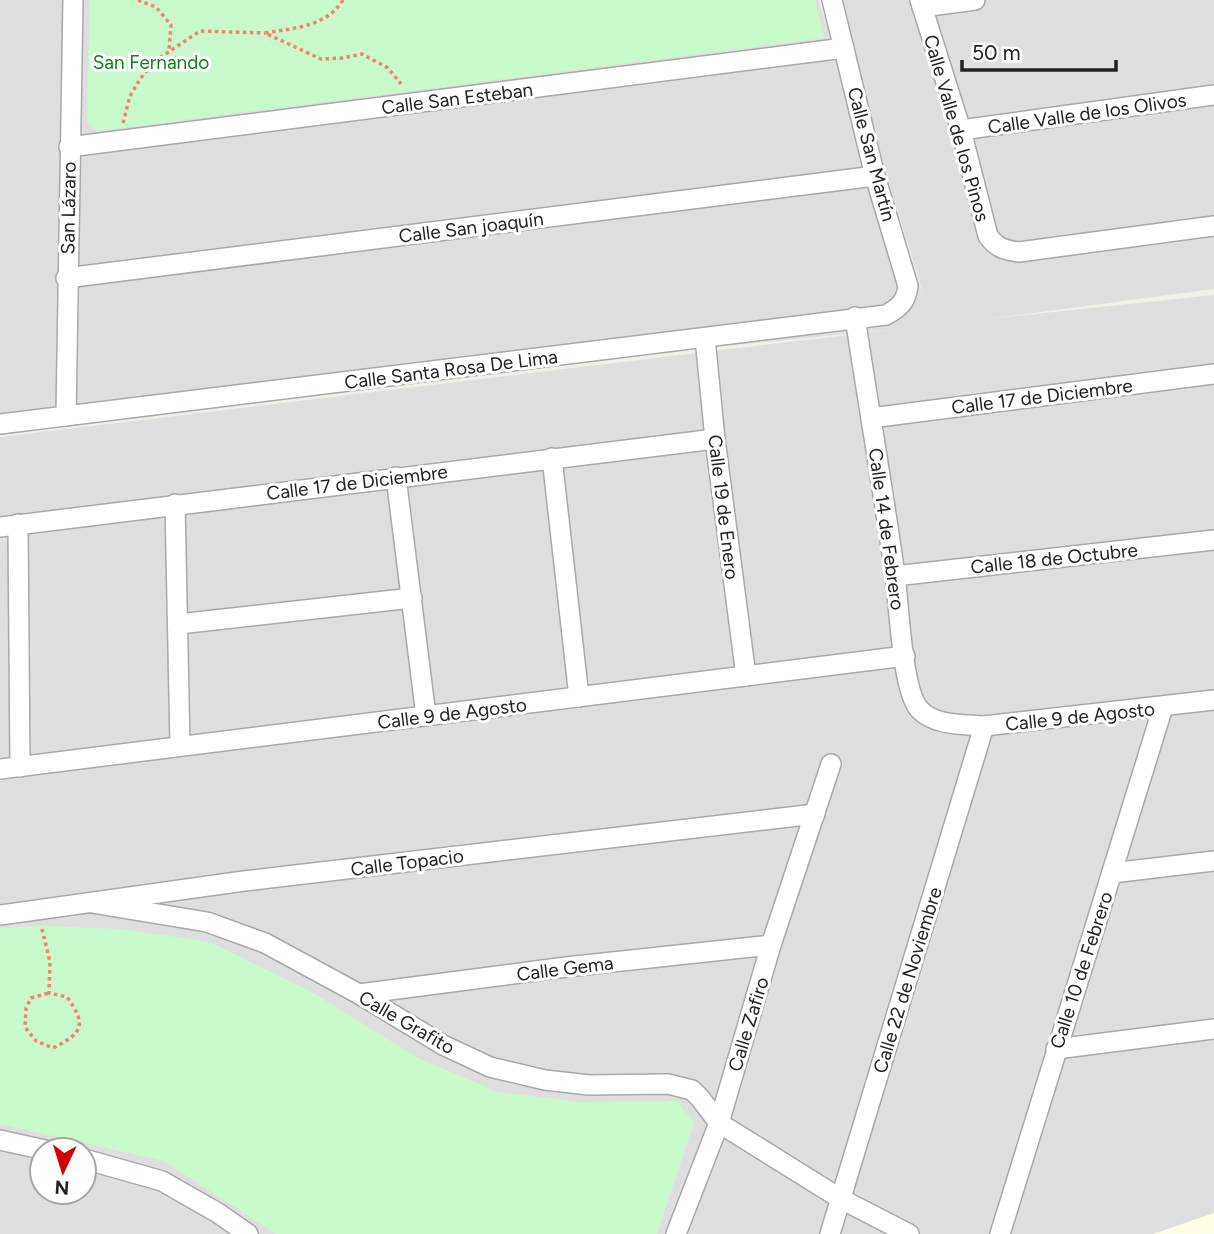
<svg xmlns="http://www.w3.org/2000/svg" width="1214" height="1234" font-family="Figtree,sans-serif">
  <style>
    .residential { fill: #e0dfdf; fill-rule: evenodd }
    .education { fill: #ffffe5 }
    .park { fill: #c8facc }
    .lines { fill: none; stroke-linecap: round; stroke-linejoin: round }
    .minor-casing { stroke: #a9a9a9; stroke-width: 22 }
    .path { stroke: #fa8072; stroke-width: 3.5; stroke-dasharray: 3.5 3.5; stroke-linecap: butt }
    .minor { stroke: #fff; stroke-width: 19 }
    .labels { text-anchor: middle; stroke-width: 6; stroke-linejoin: round; paint-order: stroke }
    .park-label { font-size: 19px; fill: #0c8416; stroke: #fff }
    .street-label { font-size: 19px; fill: #222; stroke: #fff }
  </style>
  <rect width="100%" height="100%" fill="#f2efe9"/>
  <path class="residential" d="M0 0H818L925 299 832 0H1214V289L987 319 1214 295V1234H0V437L889 330 0 415ZM42 1150H84V1192H42Z"/>
  <path class="education" d="M1214 1213V1234H1153Z"/>
  <g class="park">
    <path d="M90 0H815L824 38 97 131 87 122Z"/>
    <path d="M41 926 122 929 210 942 315 994 418 1058 498 1092 580 1102 677 1101 694 1123 657 1234H276L164 1161 0 1124V928Z"/>
  </g>
  <g class="lines">
    <g class="minor-casing">
      <g id="minor">
        <path d="M920 0 961 130 988 236C997 248 1004 250 1019 252L1214 226"/>
        <path d="M922 7 975 0"/>
        <path d="M961 130 1214 95"/>
        <path d="M69 147 844 48"/>
        <path d="M66 278 875 176"/>
        <path d="M855 317C868 403 883 489 895 575 899 604 902 690 919 709 934 726 963 724 984 726L1214 700"/>
        <path d="M705 338 715 439 746 676"/>
        <path d="M66 416 73 0"/>
        <path d="M871 418 1214 374"/>
        <path d="M0 424 886 315C900 307 906 302 908 286L875 176 832 0"/>
        <path d="M552 458 579 697"/>
        <path d="M396 477 426 716"/>
        <path d="M175 504 180 745"/>
        <path d="M18 524 20 767"/>
        <path d="M0 527 715 439"/>
        <path d="M895 576 1214 540"/>
        <path d="M179 624 412 598"/>
        <path d="M0 769 905 656"/>
        <path d="M1112 873 1214 861"/>
        <path d="M92 903 207 922 265 943 359 994 443 1045 490 1067 545 1080 589 1085 668 1084 692 1090 700 1098 719 1123 841 1199 909 1234"/>
        <path d="M0 915 244 881 815 814"/>
        <path d="M359 994 566 967 771 945"/>
        <path d="M1056 1049 1214 1029"/>
        <path d="M0 1140 45 1150"/>
        <path d="M84 1159 162 1181 218 1213 248 1234"/>
        <path d="M676 1234 719 1123 771 945 831 764"/>
        <path d="M830 1234 984 726"/>
        <path d="M1000 1234 1163 707"/>
      </g>
    </g>
    <g class="path">
      <path d="M138 0 156 7 171 25 169 50"/>
      <path d="M343 0C326 27 294 28 265 33L321 59 343 58 362 54 388 68 401 84"/>
      <path d="M123 123 130 96 140 79 155 61 200 31 265 33"/>
      <path d="M42 929 50 962 49 993 67 997C87 1025 83 1033 53 1048L36 1041 25 1027 26 1008 31 998 49 993"/>
    </g>
    <use href="#minor" class="minor"/>
  </g>
  <g class="labels">
    <g class="park-label">
      <text x="151" y="69">San Fernando</text>
    </g>
    <g class="street-label">
      <text transform="translate(457 98) rotate(-7)" y="7">Calle San Esteban</text>
      <text transform="translate(1087 113) rotate(-8)" y="7">Calle Valle de los Olivos</text>
      <text transform="translate(957 128) rotate(74)" y="7">Calle Valle de los Pinos</text>
      <text transform="translate(872 154) rotate(75)" y="7">Calle San Martín</text>
      <text transform="translate(68 208) rotate(-89)" y="7">San Lázaro</text>
      <text transform="translate(471 227) rotate(-7)" y="7">Calle San joaquín</text>
      <text transform="translate(451 369) rotate(-7)" y="7">Calle Santa Rosa De Lima</text>
      <text transform="translate(1042 396) rotate(-7)" y="7">Calle 17 de Diciembre</text>
      <text transform="translate(357 482) rotate(-7)" y="7">Calle 17 de Diciembre</text>
      <text transform="translate(724 507) rotate(83)" y="7">Calle 19 de Enero</text>
      <text transform="translate(887 529) rotate(82)" y="7">Calle 14 de Febrero</text>
      <text transform="translate(1054 558) rotate(-6)" y="7">Calle 18 de Octubre</text>
      <text transform="translate(452 713) rotate(-7)" y="7">Calle 9 de Agosto</text>
      <text transform="translate(1080 716) rotate(-6)" y="7">Calle 9 de Agosto</text>
      <text transform="translate(407 862) rotate(-7)" y="7">Calle Topacio</text>
      <text transform="translate(565 968) rotate(-7)" y="7">Calle Gema</text>
      <text transform="translate(1081 970) rotate(-72)" y="7">Calle 10 de Febrero</text>
      <text transform="translate(907 980) rotate(-73)" y="7">Calle 22 de Noviembre</text>
      <text transform="translate(407 1022) rotate(30)" y="7">Calle Grafito</text>
      <text transform="translate(748 1024) rotate(-73)" y="7">Calle Zafiro</text>
    </g>
  </g>
  <g transform="translate(63 1171) rotate(184)"><circle r="33" fill="#ffffff" stroke="#a7a7a7" stroke-width="2"/>
  <path d="M0-5L12 26L0 18L-12 26Z" fill="#d40000"/>
  <text y="-10" font-size="19" font-weight="bold" text-anchor="middle" fill="#222222">N</text>
  </g>
  <path d="M962 60v10h154v-10" fill="none" stroke="#222222" stroke-width="3.5"/>
  <text x="972" y="60" font-size="21" fill="#222222" stroke="#ffffff" stroke-width="5" paint-order="stroke">50 m</text>
</svg>
